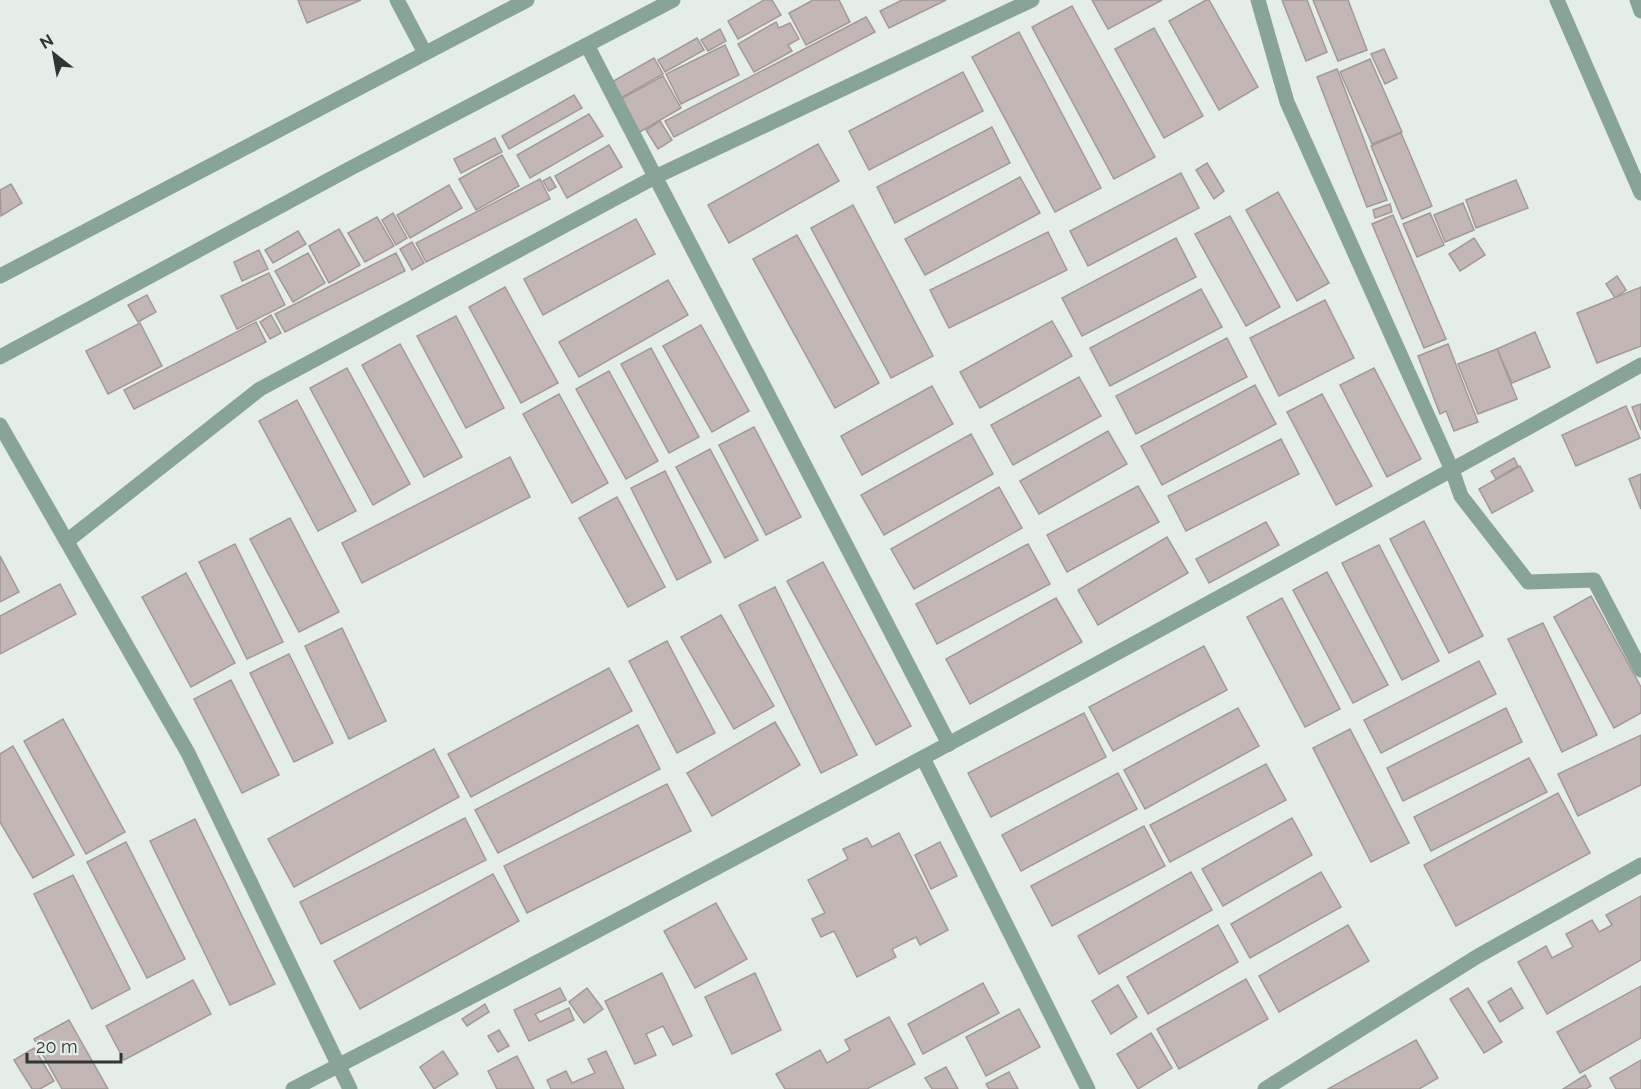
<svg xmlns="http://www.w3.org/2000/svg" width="1641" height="1089" font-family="Raleway,sans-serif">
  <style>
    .building { fill: #c2b7b5; stroke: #a39997; stroke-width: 1.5 }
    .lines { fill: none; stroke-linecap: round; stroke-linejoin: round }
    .service { stroke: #88a496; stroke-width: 15 }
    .minor { stroke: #88a496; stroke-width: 15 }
    .tertiary { stroke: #88a496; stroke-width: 15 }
  </style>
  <rect width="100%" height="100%" fill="#e4ede8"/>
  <g class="building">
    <path d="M298 0H361L307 23Z"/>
    <path d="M764 0H772L781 15 738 39 728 21Z"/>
    <path d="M813 0H839L850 22 806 45 789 13Z"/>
    <path d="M902 0H946L889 28 880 11Z"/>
    <path d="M1092 0H1162L1108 29Z"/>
    <path d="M1206 0H1209L1258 87 1219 110 1169 21Z"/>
    <path d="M1282 0H1307L1327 52 1306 61Z"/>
    <path d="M1313 0H1348L1367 50 1338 61Z"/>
    <path d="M1072 6 1155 157 1114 179 1032 27Z"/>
    <path d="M866 17 875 32 674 137 665 121Z"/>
    <path d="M776 22 779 28 790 23 799 39 788 45 792 51 754 72 738 44Z"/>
    <path d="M1154 28 1203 116 1164 138 1115 49Z"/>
    <path d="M720 29 726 41 708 51 701 40Z"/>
    <path d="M1019 32 1101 188 1055 212 972 57Z"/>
    <path d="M697 38 704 50 665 72 658 60Z"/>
    <path d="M725 45 739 75 681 104 666 74Z"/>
    <path d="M1384 49 1397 78 1385 84 1371 54Z"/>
    <path d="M654 58 663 74 619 99 610 83Z"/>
    <path d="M1370 59 1402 132 1372 144 1340 72Z"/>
    <path d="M1337 69 1387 200 1367 207 1317 77Z"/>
    <path d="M963 72 983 111 869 170 849 131Z"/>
    <path d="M663 76 681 108 638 133 619 100Z"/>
    <path d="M574 95 582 108 509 149 502 136Z"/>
    <path d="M589 114 603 136 530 178 517 155Z"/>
    <path d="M660 121 672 140 658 149 646 130Z"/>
    <path d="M992 127 1010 163 895 223 877 187Z"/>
    <path d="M1401 133 1432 206 1402 219 1371 146Z"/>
    <path d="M495 138 502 152 461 173 454 159Z"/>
    <path d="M818 144 839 181 729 243 708 205Z"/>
    <path d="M609 145 622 167 567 198 555 176Z"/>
    <path d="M502 155 519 186 476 210 459 179Z"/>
    <path d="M1207 163 1224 191 1214 199 1196 170Z"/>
    <path d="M1181 173 1199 208 1088 266 1070 231Z"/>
    <path d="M550 177 556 187 549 191 543 181Z"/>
    <path d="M1020 177 1040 213 925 275 905 239Z"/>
    <path d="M540 179 550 199 426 262 416 243Z"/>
    <path d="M1516 180 1528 208 1476 228 1466 200Z"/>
    <path d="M11 184 22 203 1 216 0 190Z"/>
    <path d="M449 185 462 208 410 238 397 215Z"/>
    <path d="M1278 192 1329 283 1297 301 1246 210Z"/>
    <path d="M1463 203 1474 230 1445 242 1434 215Z"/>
    <path d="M1390 204 1392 212 1375 218 1373 210Z"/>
    <path d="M853 205 933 356 891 378 811 228Z"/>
    <path d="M393 213 407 238 396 245 382 220Z"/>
    <path d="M1430 213 1444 245 1417 257 1403 224Z"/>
    <path d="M1393 215 1446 339 1424 348 1372 224Z"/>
    <path d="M1230 216 1280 307 1246 326 1195 234Z"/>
    <path d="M377 217 394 246 365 262 348 233Z"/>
    <path d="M636 219 655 254 543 315 524 279Z"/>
    <path d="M339 229 360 265 329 283 309 246Z"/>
    <path d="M298 231 306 244 273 263 265 250Z"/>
    <path d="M1048 232 1067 270 949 328 930 290Z"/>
    <path d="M797 235 879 383 835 408 753 259Z"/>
    <path d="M1176 238 1196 277 1082 336 1062 298Z"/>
    <path d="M1474 238 1485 255 1460 271 1449 254Z"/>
    <path d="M412 242 424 263 412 270 400 249Z"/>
    <path d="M259 250 268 269 242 281 234 262Z"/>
    <path d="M308 253 325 283 293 302 275 271Z"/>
    <path d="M396 253 405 271 285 332 275 314Z"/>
    <path d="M269 273 285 305 237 329 221 296Z"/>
    <path d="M1617 276 1626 290 1615 298 1606 284Z"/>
    <path d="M668 280 688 315 579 377 559 342Z"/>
    <path d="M505 287 558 383 521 403 469 307Z"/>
    <path d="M1641 287V346L1597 363 1577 313Z"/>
    <path d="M1201 289 1222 327 1110 386 1090 348Z"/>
    <path d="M147 295 156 312 138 322 128 305Z"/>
    <path d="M1325 300 1354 358 1279 396 1250 338Z"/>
    <path d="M271 315 281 333 270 339 260 322Z"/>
    <path d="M456 316 504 408 466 428 417 336Z"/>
    <path d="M1052 321 1072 356 980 408 960 372Z"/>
    <path d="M256 322 266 342 134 409 124 390Z"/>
    <path d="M140 323 162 366 108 394 86 351Z"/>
    <path d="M701 325 749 411 712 432 663 346Z"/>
    <path d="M1535 332 1550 367 1512 383 1497 349Z"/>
    <path d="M1227 338 1247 377 1136 434 1116 396Z"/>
    <path d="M400 344 462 457 424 477 362 365Z"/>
    <path d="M1448 344 1478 422 1454 431 1446 411 1440 414 1418 356Z"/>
    <path d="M651 348 699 437 669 453 621 364Z"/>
    <path d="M1497 349 1517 399 1478 414 1458 364Z"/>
    <path d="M347 368 410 484 373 505 310 388Z"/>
    <path d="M1374 368 1421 459 1387 477 1340 385Z"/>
    <path d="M609 371 658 461 626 479 576 389Z"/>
    <path d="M1079 377 1101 416 1013 465 991 425Z"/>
    <path d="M1255 385 1276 424 1162 485 1141 446Z"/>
    <path d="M932 386 953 424 862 475 841 436Z"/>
    <path d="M559 394 608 483 572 503 523 414Z"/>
    <path d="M1322 394 1372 486 1336 505 1287 412Z"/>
    <path d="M297 400 356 511 318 531 259 421Z"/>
    <path d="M1641 404V430L1632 407Z"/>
    <path d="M1626 406 1640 438 1576 466 1562 435Z"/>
    <path d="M754 427 801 517 766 535 719 445Z"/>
    <path d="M1108 431 1127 464 1039 514 1020 481Z"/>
    <path d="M971 434 993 474 884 535 861 495Z"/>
    <path d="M1281 439 1299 474 1186 531 1168 496Z"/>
    <path d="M710 449 758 540 725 558 676 467Z"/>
    <path d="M510 457 530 497 362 583 342 543Z"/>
    <path d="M1514 458 1518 466 1496 479 1491 471Z"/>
    <path d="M1520 466 1533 491 1492 513 1479 489Z"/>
    <path d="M665 471 711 562 677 580 631 488Z"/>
    <path d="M1641 474V509L1629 479Z"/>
    <path d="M1138 486 1159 522 1067 572 1047 535Z"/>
    <path d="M999 487 1022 528 914 589 891 549Z"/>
    <path d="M617 497 665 587 628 607 579 518Z"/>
    <path d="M290 518 339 612 299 632 250 539Z"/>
    <path d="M1424 521 1483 636 1449 653 1390 539Z"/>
    <path d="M1266 522 1279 545 1209 583 1196 559Z"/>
    <path d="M1167 537 1188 573 1098 625 1078 590Z"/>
    <path d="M235 544 283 642 247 659 199 562Z"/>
    <path d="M1028 544 1050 584 937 644 916 604Z"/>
    <path d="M1379 545 1439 661 1402 680 1342 563Z"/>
    <path d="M0 556 19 592 0 602Z"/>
    <path d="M823 562 911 726 876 745 787 581Z"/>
    <path d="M1327 572 1388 685 1353 703 1293 590Z"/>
    <path d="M186 573 235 663 191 687 142 597Z"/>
    <path d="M60 584 76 614 0 654V616Z"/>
    <path d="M775 587 857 755 821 773 739 605Z"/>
    <path d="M1591 596 1641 687V713L1614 728 1554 617Z"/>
    <path d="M1056 598 1082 642 970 704 946 659Z"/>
    <path d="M1282 598 1340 709 1305 727 1247 617Z"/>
    <path d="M721 615 774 706 734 729 681 637Z"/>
    <path d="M1543 623 1597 735 1562 752 1508 639Z"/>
    <path d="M342 628 386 721 349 739 305 646Z"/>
    <path d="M667 641 715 733 677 753 629 661Z"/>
    <path d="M1204 646 1227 690 1113 751 1089 707Z"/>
    <path d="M289 654 333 743 294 762 250 673Z"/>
    <path d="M1479 661 1496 694 1381 753 1364 720Z"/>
    <path d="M609 668 632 711 471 797 448 754Z"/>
    <path d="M231 680 279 775 242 793 194 699Z"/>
    <path d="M1238 708 1259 746 1145 809 1124 770Z"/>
    <path d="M1506 708 1522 742 1403 801 1387 768Z"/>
    <path d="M1084 713 1106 757 991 817 968 773Z"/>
    <path d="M63 719 125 832 86 854 24 741Z"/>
    <path d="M775 722 800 765 712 816 687 773Z"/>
    <path d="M638 725 660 769 498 853 475 810Z"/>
    <path d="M1350 729 1409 843 1371 862 1313 748Z"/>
    <path d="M1641 735V785L1578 816 1558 774Z"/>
    <path d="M13 746 74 855 33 878 0 822V754Z"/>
    <path d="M434 749 459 797 294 887 268 839Z"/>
    <path d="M1529 758 1547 792 1431 851 1414 817Z"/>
    <path d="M1266 764 1286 800 1170 862 1150 825Z"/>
    <path d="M1118 773 1137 809 1021 871 1002 835Z"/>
    <path d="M667 784 691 831 527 913 504 866Z"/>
    <path d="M1558 793 1590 853 1456 926 1424 865Z"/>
    <path d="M465 818 486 860 321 944 300 902Z"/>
    <path d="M1292 818 1312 855 1223 906 1202 869Z"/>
    <path d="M195 819 275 984 230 1005 150 841Z"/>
    <path d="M1144 826 1165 866 1052 926 1031 886Z"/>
    <path d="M899 833 948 930 920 945 916 937 892 949 896 957 857 977 834 931 821 937 812 919 825 913 808 880 848 859 843 849 867 838 872 847Z"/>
    <path d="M126 842 185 959 147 978 87 862Z"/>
    <path d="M940 842 957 876 931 889 915 855Z"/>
    <path d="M1191 872 1212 910 1099 974 1078 936Z"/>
    <path d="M1321 872 1341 907 1250 958 1231 924Z"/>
    <path d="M493 874 519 921 360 1009 334 961Z"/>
    <path d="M73 875 130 989 92 1009 34 894Z"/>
    <path d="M1641 896V960L1547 1014 1518 962 1546 946 1552 958 1573 947 1566 934 1592 920 1599 932 1612 925 1606 915Z"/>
    <path d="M716 903 747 959 695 988 664 931Z"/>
    <path d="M1218 925 1238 962 1148 1014 1127 977Z"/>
    <path d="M1348 925 1369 961 1279 1012 1259 976Z"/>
    <path d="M662 973 692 1036 673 1045 663 1026 646 1034 656 1055 635 1064 605 1001Z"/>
    <path d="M755 973 781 1030 732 1054 705 997Z"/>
    <path d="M1246 979 1268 1019 1179 1069 1157 1029Z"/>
    <path d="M193 980 211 1014 124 1060 106 1026Z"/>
    <path d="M983 983 999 1013 923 1054 908 1024Z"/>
    <path d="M1118 985 1137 1017 1111 1034 1092 1001Z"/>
    <path d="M1641 986V1038L1580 1073 1557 1032Z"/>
    <path d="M560 988 566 1000 535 1014 540 1022 569 1008 574 1020 529 1041 514 1010Z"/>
    <path d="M587 988 603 1009 584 1023 569 1002Z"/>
    <path d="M1468 988 1502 1042 1484 1053 1450 999Z"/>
    <path d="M1511 988 1523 1008 1500 1022 1488 1002Z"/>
    <path d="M485 1004 489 1012 467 1026 462 1019Z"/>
    <path d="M1019 1009 1040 1047 986 1076 966 1037Z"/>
    <path d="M889 1017 915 1064 867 1089H785L776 1074 820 1050 827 1063 850 1050 845 1040Z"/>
    <path d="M69 1020 108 1089H62L34 1039Z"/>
    <path d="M499 1030 509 1046 498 1052 488 1036Z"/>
    <path d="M1151 1033 1172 1068 1138 1089 1117 1054Z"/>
    <path d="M1416 1040 1438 1078 1419 1089H1328Z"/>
    <path d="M34 1048 54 1081 40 1089H32L14 1060Z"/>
    <path d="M443 1051 458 1074 434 1089 420 1067Z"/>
    <path d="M606 1051 624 1089H551L547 1080 566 1071 572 1083 595 1073 588 1059Z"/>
    <path d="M517 1056 534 1089H497L488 1071Z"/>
    <path d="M1641 1060V1089H1616L1610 1078Z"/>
    <path d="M946 1067 958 1089H932L925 1078Z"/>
    <path d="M1009 1072 1018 1089H989L986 1084Z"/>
    <path d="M1585 1075 1591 1086 1586 1089H1563Z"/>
  </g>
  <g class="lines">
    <g class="service">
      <path d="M587 45 949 744"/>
      <path d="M0 425 188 753 350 1089"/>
      <path d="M923 758 1088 1089"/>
      <path d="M293 1089C746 856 1195 613 1641 365"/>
      <path d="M1265 1089 1478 956 1641 865"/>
    </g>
    <g class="minor">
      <path d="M397 0 425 53"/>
      <path d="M1258 0 1287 102 1452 470 1461 496 1528 582 1594 580 1641 670"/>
      <path d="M0 276 527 0"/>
      <path d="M0 357 349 169 673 0"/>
      <path d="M67 541 260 389 655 177 1032 0"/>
    </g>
    <g class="tertiary">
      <path d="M1557 0 1641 193"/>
      <path d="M1637 0 1641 11"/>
    </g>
  </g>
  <g transform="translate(54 54) rotate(329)" stroke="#e4ede8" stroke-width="4.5" paint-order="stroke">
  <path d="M0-4.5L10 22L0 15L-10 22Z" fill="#313533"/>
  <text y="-9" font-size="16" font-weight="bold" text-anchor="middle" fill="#313533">N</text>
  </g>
  <path d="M27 1053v9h94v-9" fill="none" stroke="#313533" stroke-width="3"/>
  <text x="36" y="1053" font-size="18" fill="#313533" stroke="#e4ede8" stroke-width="4.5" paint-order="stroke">20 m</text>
</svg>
